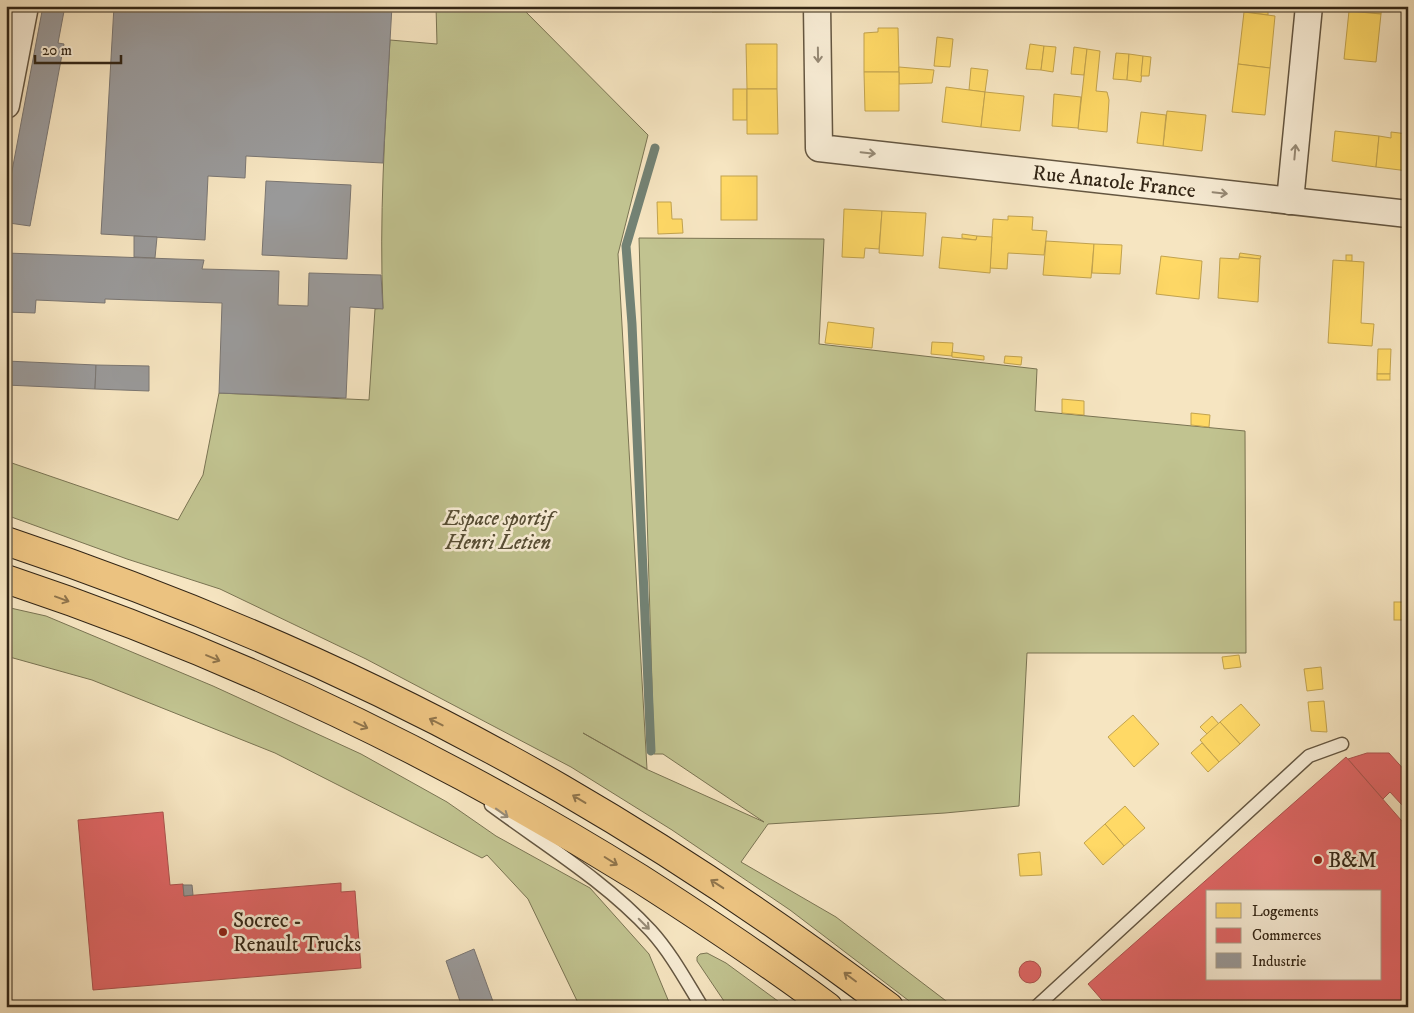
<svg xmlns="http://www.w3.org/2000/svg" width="1414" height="1013" font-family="'IM FELL DW Pica',serif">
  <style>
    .green { fill: #c1c390; stroke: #7a7453 }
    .homes { fill: #ffd966; stroke: #c2a34e }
    .shops { fill: #e06666; stroke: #ac534e; fill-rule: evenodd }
    .industry { fill: #999; stroke: #7a7672 }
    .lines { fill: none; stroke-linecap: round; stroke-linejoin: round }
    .stream { stroke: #738274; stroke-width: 9 }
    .lane-casing { stroke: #645641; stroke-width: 15 }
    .street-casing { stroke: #645641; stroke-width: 29 }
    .highway-casing { stroke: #332616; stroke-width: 30 }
    .lane { stroke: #f9eed7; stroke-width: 12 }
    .street { stroke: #f9eed7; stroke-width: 26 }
    .highway { stroke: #ebc280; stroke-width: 28 }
    .oneway { stroke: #968a76 }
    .oneway2 { stroke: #8f744b }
    .poi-dot { fill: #8f2418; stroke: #f9eed7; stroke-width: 2 }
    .labels { text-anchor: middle; stroke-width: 5; stroke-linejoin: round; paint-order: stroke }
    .street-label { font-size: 21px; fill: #332616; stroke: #f9eed7 }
    .park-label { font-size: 21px; font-style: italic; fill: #564d34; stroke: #f9eed7 }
    .poi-label { font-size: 21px; fill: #332616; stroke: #f9eed7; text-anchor: start }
  </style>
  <rect width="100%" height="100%" fill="#f6e5c1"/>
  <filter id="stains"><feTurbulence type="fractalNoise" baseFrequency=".004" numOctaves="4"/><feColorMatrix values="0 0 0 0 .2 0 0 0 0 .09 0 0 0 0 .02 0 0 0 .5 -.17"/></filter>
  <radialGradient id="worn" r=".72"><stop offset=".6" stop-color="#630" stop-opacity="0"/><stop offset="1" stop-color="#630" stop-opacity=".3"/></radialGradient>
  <g class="green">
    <path d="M436 6H520L648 135 618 254 647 769 583 733 646 769 764 822 663 754H654L639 238 824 239 819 344 1037 369 1035 411 1245 431 1246 653H1027L1019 806 945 813 768 824 741 862 836 917 954 1007H917L790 910 672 830 571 767 366 659 220 589 127 559 6 515V461L178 520 203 475 219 393 369 400 375 309 383 308C379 219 385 129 390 40L437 44Z"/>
    <path d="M6 607 46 616 213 686 361 754 447 802 496 836 590 888 649 954 671 1007H580L528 899 487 855 482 858 275 753 92 680 6 656Z"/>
    <path d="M707 953 726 963 786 1007H728L697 961V957L700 954Z"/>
  </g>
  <g class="homes">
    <path d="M712 6H760V11L712 12Z"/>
    <path d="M1350 6H1382L1381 14 1349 11Z"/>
    <path d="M1244 8 1268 11V15L1244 12Z"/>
    <path d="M1349 11 1381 14 1376 62 1344 59Z"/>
    <path d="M1244 12 1275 16 1270 68 1238 64Z"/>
    <path d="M878 28H898L899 72H864V33L878 32Z"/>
    <path d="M937 37 953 39 950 67 934 66Z"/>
    <path d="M746 44H777V89H747Z"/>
    <path d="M1030 44 1044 46 1041 70 1026 69Z"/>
    <path d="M1044 46 1056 47 1053 72 1041 70Z"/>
    <path d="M1074 47 1087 49 1084 75 1071 74Z"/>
    <path d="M1087 49 1100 51 1096 91 1107 92 1109 100 1107 132 1078 129Z"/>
    <path d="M1116 53 1129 54 1127 80 1113 79Z"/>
    <path d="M1129 54 1143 56 1141 82 1127 80Z"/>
    <path d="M1143 56 1151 57 1149 76H1141Z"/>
    <path d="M1238 64 1270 68 1265 115 1232 112Z"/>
    <path d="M899 67 934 70 932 83 899 84Z"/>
    <path d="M971 68 988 70 985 92 969 90Z"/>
    <path d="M864 72H899V111H865Z"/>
    <path d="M946 87 985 92 981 127 942 122Z"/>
    <rect x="733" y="89" width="14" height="31"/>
    <path d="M747 89H777L778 134H747Z"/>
    <path d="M985 92 1024 96 1020 131 981 127Z"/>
    <path d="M1054 94 1081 97 1078 128 1052 126Z"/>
    <path d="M1167 111 1206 115 1202 151 1163 146Z"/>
    <path d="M1141 112 1166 115 1163 146 1137 143Z"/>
    <path d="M1335 131 1379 136 1376 167 1332 161Z"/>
    <path d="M1391 132 1408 134V171L1376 167 1379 136 1391 138Z"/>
    <rect x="721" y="176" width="36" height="44"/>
    <path d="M657 202H671L672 219H682L683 233 658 234Z"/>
    <path d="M844 209 882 211 879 249 865 248 864 258 842 257Z"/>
    <path d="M882 211 926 213 923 256 879 253Z"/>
    <path d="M1008 216 1033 217 1032 230 1047 231 1044 255 1008 253 1007 269 990 268 993 219 1008 220Z"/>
    <path d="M962 234 977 236 976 240 962 238Z"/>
    <path d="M977 236 992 237 990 273 939 268 942 237 976 240Z"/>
    <path d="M1046 241 1094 244 1091 278 1043 275Z"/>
    <path d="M1094 244 1122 245 1120 274 1092 273Z"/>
    <path d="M1240 253 1261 256 1260 259 1239 257Z"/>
    <rect x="1346" y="255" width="6" height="6"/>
    <path d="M1161 256 1202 261 1199 299 1156 294Z"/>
    <path d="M1239 257 1260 259 1258 302 1218 298 1220 258 1239 259Z"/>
    <path d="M1333 260 1364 262 1361 323 1374 324 1372 346 1328 343Z"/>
    <path d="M828 322 874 328 872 348 825 343Z"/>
    <path d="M932 342 953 343 952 356 931 354Z"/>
    <path d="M1378 349H1391L1390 374H1377Z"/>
    <path d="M952 352 984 356V360L952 357Z"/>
    <path d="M1005 356 1022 357 1021 365 1004 363Z"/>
    <rect x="1377" y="374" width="13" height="6"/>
    <path d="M1062 399 1084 401V415L1062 413Z"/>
    <path d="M1191 413 1210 415 1209 427 1191 425Z"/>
    <rect x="1394" y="602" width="14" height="18"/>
    <path d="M1239 655 1241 667 1224 669 1222 657Z"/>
    <path d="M1321 667 1323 689 1307 691 1304 669Z"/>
    <path d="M1324 701 1327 732 1311 731 1308 702Z"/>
    <path d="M1241 704 1260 725 1240 744 1220 722Z"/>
    <path d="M1133 715 1159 744 1134 767 1108 737Z"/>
    <path d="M1212 716 1219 724 1207 734 1200 727Z"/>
    <path d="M1220 722 1240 744 1219 762 1200 740Z"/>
    <path d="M1202 743 1219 762 1208 772 1191 753Z"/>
    <path d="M1125 806 1145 828 1124 846 1105 824Z"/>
    <path d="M1105 824 1124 846 1103 865 1084 843Z"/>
    <path d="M1040 852 1042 875 1020 876 1018 854Z"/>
  </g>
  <g class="shops">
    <path d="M1367 753H1389L1408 774V800L1402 805 1390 792 1383 799 1348 759Z"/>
    <path d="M1346 757 1408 828V1007H1108L1088 984ZM1208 892H1380V979H1208Z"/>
    <path d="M163 812 170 885 183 884 184 896 341 883V892L355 891 361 968 93 990 78 820Z"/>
    <circle cx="1030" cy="972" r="11"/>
  </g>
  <g class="industry">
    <path d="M43 6H65L58 43 64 44 30 226 9 223 6 236V203Z"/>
    <path d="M114 6H392L383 163 246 156 245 178 208 176 205 240 101 234Z"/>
    <path d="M266 181 351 185 347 259 262 255Z"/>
    <path d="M134 236 157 237 155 258 134 257Z"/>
    <path d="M6 253 204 260 202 269 279 271 278 305 308 306 309 273 381 275 383 309 350 307 346 398 219 393 222 303 105 299V303L36 300 35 313 6 312Z"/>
    <path d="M6 361 96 365 95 389 6 385Z"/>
    <path d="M96 365 149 366V391L95 389Z"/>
    <path d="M183 885H192L193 895 184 896Z"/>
    <path d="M474 949 495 1007H462L446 961Z"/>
  </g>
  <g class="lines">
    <path class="stream" d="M651 751 632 324 626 246 655 148"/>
    <g class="lane-casing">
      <g id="lane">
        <path d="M491 805C545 845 605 881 651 931 671 953 686 981 702 1007"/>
        <path d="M1036 1007 1309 756 1342 744"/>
      </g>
    </g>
    <g class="street-casing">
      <g id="street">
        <path id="s1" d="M817 6 819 148 1408 214"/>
        <path d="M6 105 25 6"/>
        <path d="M1290 201 1309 6"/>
      </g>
    </g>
    <g class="highway-casing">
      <g id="highway">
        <path d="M6 541C197 605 388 688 562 789 676 855 784 928 889 1007"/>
        <path d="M6 579C228 653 441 755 639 878 703 919 767 961 828 1007"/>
      </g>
    </g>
    <use href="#lane" class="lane"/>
    <use href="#street" class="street"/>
    <use href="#highway" class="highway"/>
  </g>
  <defs><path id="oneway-shaft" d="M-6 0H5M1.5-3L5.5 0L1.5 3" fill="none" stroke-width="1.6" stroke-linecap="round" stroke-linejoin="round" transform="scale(1.25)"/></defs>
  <g class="oneway">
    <use href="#oneway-shaft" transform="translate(818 55) rotate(89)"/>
    <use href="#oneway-shaft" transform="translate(1295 152) rotate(-85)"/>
    <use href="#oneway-shaft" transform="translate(868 153) rotate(6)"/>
    <use href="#oneway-shaft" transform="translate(1220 193) rotate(6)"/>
    <use href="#oneway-shaft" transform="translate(502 813) rotate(36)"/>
    <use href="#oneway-shaft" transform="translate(644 924) rotate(45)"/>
  </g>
  <g class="oneway2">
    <use href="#oneway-shaft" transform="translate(62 599) rotate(20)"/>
    <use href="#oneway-shaft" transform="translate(213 658) rotate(23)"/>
    <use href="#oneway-shaft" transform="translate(436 722) rotate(-153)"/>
    <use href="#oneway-shaft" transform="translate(361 725) rotate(25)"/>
    <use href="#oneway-shaft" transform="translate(579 799) rotate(-149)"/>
    <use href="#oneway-shaft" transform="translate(611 861) rotate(32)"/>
    <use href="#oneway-shaft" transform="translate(717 884) rotate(-147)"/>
    <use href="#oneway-shaft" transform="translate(850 977) rotate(-143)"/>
  </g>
  <g class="poi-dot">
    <circle cx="1318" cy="860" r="5"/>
    <circle cx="223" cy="932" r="5"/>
  </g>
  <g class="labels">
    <g class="street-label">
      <text dy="7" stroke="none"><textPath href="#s1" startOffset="439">Rue Anatole France</textPath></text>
    </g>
    <g class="park-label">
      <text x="498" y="525">Espace sportif<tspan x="498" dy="24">Henri Letien</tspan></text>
    </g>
    <g class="poi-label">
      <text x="1328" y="867">B&amp;M</text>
      <text x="233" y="927">Socrec -<tspan x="233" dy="24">Renault Trucks</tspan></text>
    </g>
  </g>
  <rect width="1414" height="1013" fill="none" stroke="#f6e5c1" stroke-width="25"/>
  <rect x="8" y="8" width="1399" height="998" fill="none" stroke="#332616" stroke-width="2.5"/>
  <rect x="12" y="12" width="1389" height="988" fill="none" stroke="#332616"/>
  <rect x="1206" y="890" width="175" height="90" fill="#f9eed7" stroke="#aa9e8a"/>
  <rect x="1216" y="903" width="25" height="15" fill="#ffd966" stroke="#aa9e8a"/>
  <text x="1252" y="916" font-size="15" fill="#332616">Logements</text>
  <rect x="1216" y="928" width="25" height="15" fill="#e06666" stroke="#aa9e8a"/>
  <text x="1252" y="940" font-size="15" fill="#332616">Commerces</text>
  <rect x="1216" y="953" width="25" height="15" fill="#999999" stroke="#aa9e8a"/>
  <text x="1252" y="966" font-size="15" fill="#332616">Industrie</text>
  <path d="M35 55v8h86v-8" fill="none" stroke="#332616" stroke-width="2.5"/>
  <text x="42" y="55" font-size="15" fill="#332616" stroke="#f9eed7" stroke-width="4" paint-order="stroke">20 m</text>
  <rect width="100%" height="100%" filter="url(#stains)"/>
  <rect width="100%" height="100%" fill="url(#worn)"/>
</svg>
